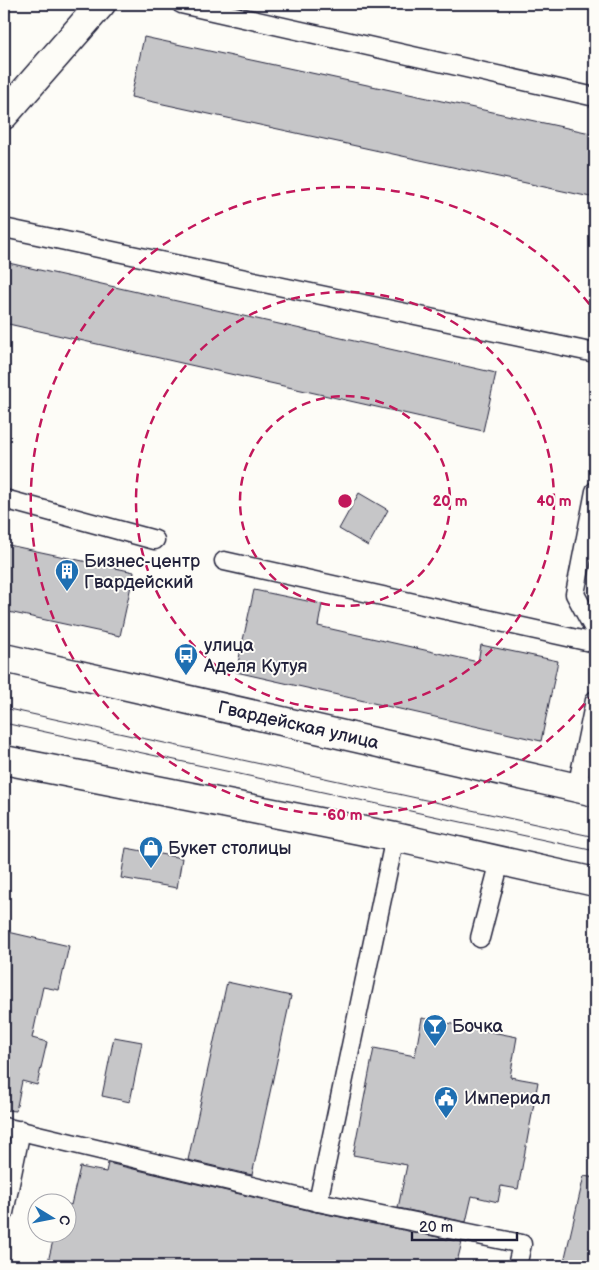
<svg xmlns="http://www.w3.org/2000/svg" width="599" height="1270" font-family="'Balsamiq Sans',sans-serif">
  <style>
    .building { fill: #c6c6c8; stroke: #22223b }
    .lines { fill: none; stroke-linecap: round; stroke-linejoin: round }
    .service-casing { stroke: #22223b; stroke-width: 21 }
    .minor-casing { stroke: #22223b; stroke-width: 31 }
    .secondary-casing { stroke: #22223b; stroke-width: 31 }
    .service { stroke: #fdfcf7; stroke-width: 18 }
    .minor { stroke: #fdfcf7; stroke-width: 28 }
    .secondary { stroke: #fdfcf7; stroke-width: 28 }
    .tram { stroke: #22223b; stroke-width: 1 }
    .ring { fill: none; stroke: #c2185b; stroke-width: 2.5; stroke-dasharray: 9 6 }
    .labels { text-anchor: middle; stroke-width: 4; stroke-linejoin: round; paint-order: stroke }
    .poi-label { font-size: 18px; fill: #22223b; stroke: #fdfcf7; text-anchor: start }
    .street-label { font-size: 18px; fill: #22223b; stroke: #fdfcf7 }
    .centre { fill: #c2185b; stroke: #fdfcf7; stroke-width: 2.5 }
    .ring-label { font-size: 15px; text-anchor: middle; font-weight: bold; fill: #c2185b; stroke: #fdfcf7; stroke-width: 4; stroke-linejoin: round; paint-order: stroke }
  </style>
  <rect width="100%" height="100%" fill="#fdfcf7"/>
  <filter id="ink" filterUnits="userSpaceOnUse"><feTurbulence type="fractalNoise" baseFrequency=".02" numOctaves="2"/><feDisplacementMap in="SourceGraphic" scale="10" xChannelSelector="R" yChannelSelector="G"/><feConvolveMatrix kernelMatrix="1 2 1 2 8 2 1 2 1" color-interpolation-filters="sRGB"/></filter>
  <g filter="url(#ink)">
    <g class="building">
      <path d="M144 37 595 134V198L131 97Z"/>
      <path d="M4 262 496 373 483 431 4 323Z"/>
      <path d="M359 493 388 510 368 546 339 529Z"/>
      <path d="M4 544 134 572 120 636 4 611Z"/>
      <path d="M254 590 322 604 318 626 478 662 481 645 558 661 541 741 236 672Z"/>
      <path d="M126 848 182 858 177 888 121 878Z"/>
      <path d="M4 931 69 946 59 990 43 987 32 1038 47 1042 37 1085 22 1081 16 1111 4 1110Z"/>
      <path d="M227 982 291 996 252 1175 188 1160Z"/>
      <path d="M422 1018 517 1037 510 1077 538 1082 518 1189 501 1186 498 1202 472 1196 466 1222 398 1208 407 1165 353 1155 374 1048 415 1056Z"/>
      <path d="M114 1037 142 1042 130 1102 102 1096Z"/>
      <path d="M108 1163 316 1212 462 1242 456 1266H47L55 1232H68V1204L71 1205 80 1167 106 1172Z"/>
      <path d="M584 1176 595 1178V1266H563Z"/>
    </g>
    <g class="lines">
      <g class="service-casing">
        <g id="service">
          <path d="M181 4 595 97"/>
          <path d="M4 228 595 353"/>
          <path d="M595 491 575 594 595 631"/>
          <path d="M4 499 155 540"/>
          <path d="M224 561 595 643"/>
          <path d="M577 788 595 700"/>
          <path d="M395 837 318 1202 522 1244 517 1266"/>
          <path d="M480 938 500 861"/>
          <path d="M4 1127 318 1202"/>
          <path d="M4 1213 21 1130"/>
        </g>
      </g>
      <g class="minor-casing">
        <path id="minor" d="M4 115 101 4"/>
      </g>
      <g class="secondary-casing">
        <g id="secondary">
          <path id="s1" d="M4 658 595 792"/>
          <path d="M4 760 395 837 595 882"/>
        </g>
      </g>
      <use href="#service" class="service"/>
      <use href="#minor" class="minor"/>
      <use href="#secondary" class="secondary"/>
      <g class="tram">
        <path d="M4 708 595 837"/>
        <path d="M4 723 595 851"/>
      </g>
    </g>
  </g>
  <g class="ring">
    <circle cx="345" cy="501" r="105"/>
    <circle cx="345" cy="501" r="209"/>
    <path d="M594 692A314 314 0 1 1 594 310"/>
  </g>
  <defs>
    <g id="building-pin" transform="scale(1.25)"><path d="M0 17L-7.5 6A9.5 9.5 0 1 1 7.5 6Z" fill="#1f6fb2" stroke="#fdfcf7"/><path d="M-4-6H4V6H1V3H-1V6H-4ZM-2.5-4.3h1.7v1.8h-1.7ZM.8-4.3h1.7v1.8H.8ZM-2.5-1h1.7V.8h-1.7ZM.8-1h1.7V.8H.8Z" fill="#fff"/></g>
    <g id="bus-pin" transform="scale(1.25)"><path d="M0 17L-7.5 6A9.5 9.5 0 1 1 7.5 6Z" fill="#1f6fb2" stroke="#fdfcf7"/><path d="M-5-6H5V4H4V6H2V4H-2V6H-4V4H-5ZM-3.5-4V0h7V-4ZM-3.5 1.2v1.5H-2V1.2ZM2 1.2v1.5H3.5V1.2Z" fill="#fff"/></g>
    <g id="shop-pin" transform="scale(1.25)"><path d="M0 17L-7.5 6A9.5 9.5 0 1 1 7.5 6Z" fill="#1f6fb2" stroke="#fdfcf7"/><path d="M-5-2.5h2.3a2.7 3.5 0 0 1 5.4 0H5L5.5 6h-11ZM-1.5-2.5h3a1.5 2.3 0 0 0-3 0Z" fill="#fff"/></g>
    <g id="bar-pin" transform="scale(1.25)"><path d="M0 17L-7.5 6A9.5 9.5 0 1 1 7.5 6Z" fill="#1f6fb2" stroke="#fdfcf7"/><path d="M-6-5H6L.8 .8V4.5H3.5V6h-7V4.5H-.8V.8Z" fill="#fff"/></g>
    <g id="civic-pin" transform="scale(1.25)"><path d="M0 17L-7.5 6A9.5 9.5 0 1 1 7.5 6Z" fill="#1f6fb2" stroke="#fdfcf7"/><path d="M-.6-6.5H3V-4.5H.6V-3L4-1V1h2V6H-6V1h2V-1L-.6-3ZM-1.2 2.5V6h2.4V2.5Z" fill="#fff"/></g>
  </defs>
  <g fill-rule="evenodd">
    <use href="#building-pin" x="67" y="571"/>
    <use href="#bus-pin" x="186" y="655"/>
    <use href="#shop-pin" x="151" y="848"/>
    <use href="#bar-pin" x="435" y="1026"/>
    <use href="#civic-pin" x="446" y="1098"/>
  </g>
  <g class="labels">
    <g class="poi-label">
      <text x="84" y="567">Бизнес-центр<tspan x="84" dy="21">Гвардейский</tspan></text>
      <text x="204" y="651">улица<tspan x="204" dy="21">Аделя Кутуя</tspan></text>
      <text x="168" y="854">Букет столицы</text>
      <text x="452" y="1032">Бочка</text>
      <text x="464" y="1104">Империал</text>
    </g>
    <g class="street-label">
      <text dy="6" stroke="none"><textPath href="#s1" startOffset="302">Гвардейская улица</textPath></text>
    </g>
  </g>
  <circle cx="345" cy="501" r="8" class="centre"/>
  <g class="ring-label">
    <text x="450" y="506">20 m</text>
    <text x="554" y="506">40 m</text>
    <text x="345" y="820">60 m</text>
  </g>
  <rect width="599" height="1270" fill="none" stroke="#fdfcf7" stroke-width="20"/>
  <rect x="10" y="10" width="579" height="1250" fill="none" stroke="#22223b" stroke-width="2" filter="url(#ink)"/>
  <g transform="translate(52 1218) rotate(100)"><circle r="24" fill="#fdfcf7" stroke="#a5a5ac"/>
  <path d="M0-4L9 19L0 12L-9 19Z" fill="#1f6fb2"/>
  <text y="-8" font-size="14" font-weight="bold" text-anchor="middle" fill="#22223b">С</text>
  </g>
  <path d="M412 1232v8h105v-8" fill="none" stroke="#22223b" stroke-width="2.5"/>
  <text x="419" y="1232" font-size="15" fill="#22223b" stroke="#fdfcf7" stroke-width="4" paint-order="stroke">20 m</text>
</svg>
